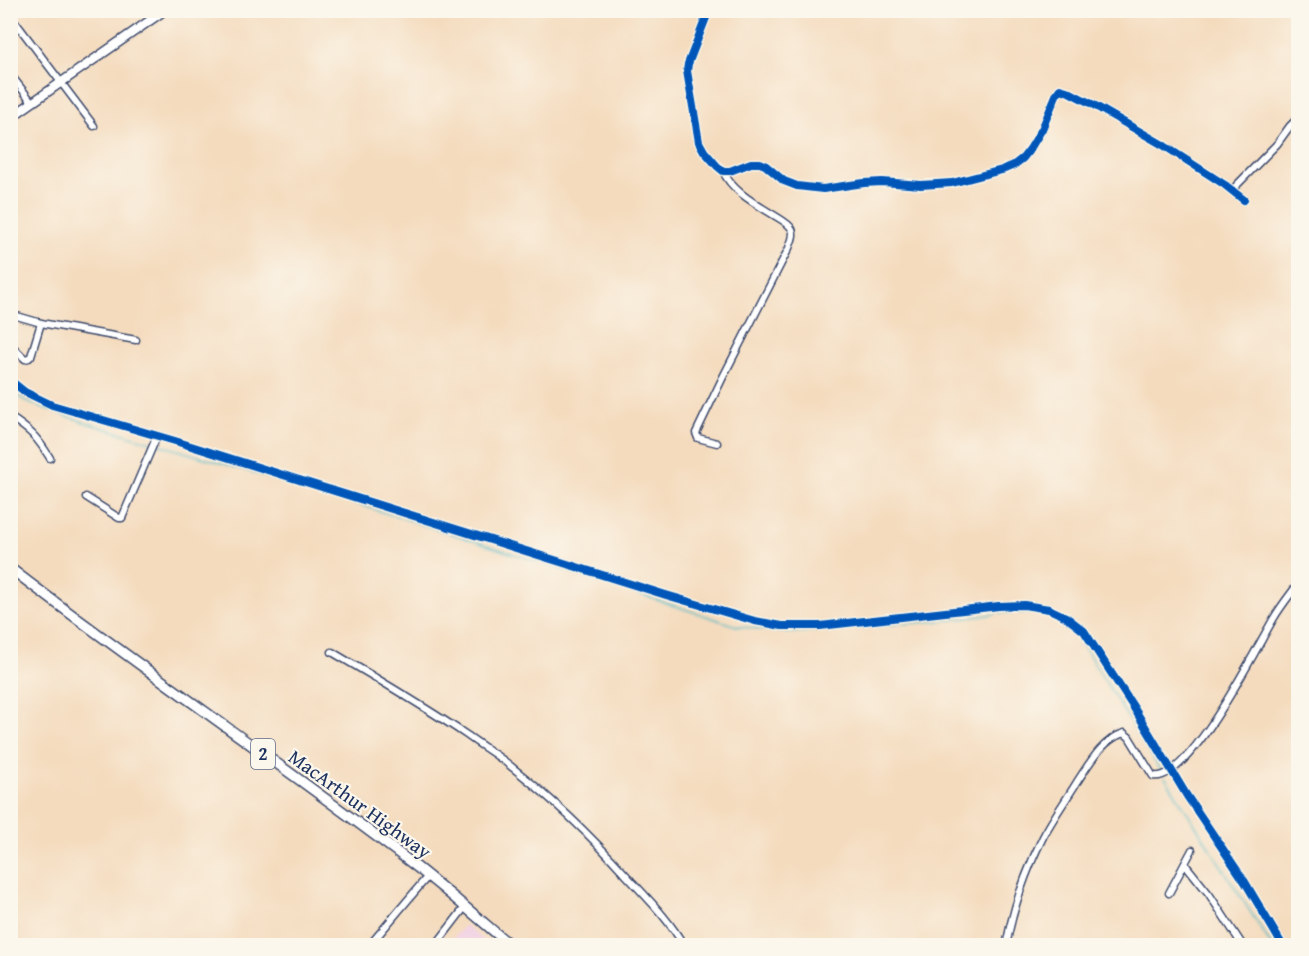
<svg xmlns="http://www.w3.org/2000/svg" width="1309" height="956" font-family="'Gentium Book Plus',serif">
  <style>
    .built { fill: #f1d0e3 }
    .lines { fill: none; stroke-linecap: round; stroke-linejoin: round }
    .stream { stroke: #4ab8c5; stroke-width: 1.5 }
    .minor-casing { stroke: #3c496c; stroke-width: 9 }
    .secondary-casing { stroke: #3c496c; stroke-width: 11 }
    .trunk-casing { stroke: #3c496c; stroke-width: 12 }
    .minor { stroke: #fff; stroke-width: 6 }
    .secondary { stroke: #fff; stroke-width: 8 }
    .trunk { stroke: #fff; stroke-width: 9 }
    .cycleway-casing { stroke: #fbf7ec; stroke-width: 11 }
    .cycleway { stroke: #0057b8; stroke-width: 8 }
    .labels { text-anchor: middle; stroke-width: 4.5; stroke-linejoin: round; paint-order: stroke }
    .shield { fill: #fbf7ec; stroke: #5e6b89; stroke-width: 1.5 }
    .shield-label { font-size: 18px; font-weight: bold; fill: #1b2f5e }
    .street-label { font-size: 20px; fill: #1b2f5e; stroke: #fbf7ec }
  </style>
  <rect width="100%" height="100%" fill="#fbf7ec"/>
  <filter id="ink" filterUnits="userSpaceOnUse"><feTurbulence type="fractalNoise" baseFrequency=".0167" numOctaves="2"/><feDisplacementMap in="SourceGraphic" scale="12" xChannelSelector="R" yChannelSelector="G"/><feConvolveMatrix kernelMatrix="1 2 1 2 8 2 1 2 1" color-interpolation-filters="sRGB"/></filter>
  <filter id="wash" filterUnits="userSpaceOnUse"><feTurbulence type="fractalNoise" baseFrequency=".008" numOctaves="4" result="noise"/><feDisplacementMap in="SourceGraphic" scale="24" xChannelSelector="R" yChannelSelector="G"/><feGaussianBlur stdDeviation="1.35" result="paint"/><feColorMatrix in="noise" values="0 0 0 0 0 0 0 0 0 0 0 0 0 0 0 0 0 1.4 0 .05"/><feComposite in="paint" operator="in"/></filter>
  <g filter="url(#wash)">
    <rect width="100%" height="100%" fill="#f4dbbe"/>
    <path class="built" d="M465 925 478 936 489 945H447Z"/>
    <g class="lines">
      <g class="stream">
        <path d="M10 391 29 403 87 423 151 442"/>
        <path d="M158 444 409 520 737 626 787 633 951 620 996 614"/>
        <path d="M1001 613 1012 612 1045 614 1074 631 1161 771"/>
        <path d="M1165 777 1272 946"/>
      </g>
    </g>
  </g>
  <g filter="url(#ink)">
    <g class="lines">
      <g class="minor-casing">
        <g id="minor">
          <path d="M709 10 688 64 687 71 699 142 704 151 717 166 723 171H730L751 163H760L765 165 784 181 797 186 823 189 864 183 882 182 921 185 952 183 1002 170 1014 165 1023 158 1030 149 1042 129 1057 93 1060 89 1067 91 1092 104 1163 145 1225 185 1244 200"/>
          <path d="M10 15 94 126"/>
          <path d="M10 74 32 102"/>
          <path d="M1232 190 1277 144 1290 126 1298 118"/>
          <path d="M10 314 41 323 136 340"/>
          <path d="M10 344 25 359 29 358 31 356 41 323"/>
          <path d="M10 380 25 392 52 405 175 441 666 595 755 621 782 626H820L999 606 1024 605 1049 609 1066 617 1084 631 1134 708 1187 796 1245 882 1283 946"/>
          <path d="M10 417C31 431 37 437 50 458"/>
          <path d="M717 443 698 438 696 433 723 377 789 248C791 242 795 235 792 229 789 224 782 220 777 217 758 205 732 192 723 171"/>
          <path d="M86 497 119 518H122L157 436"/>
          <path d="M332 652C378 679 424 706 468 736 483 747 499 756 513 768 554 800 591 836 626 875 646 897 669 919 684 946"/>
          <path d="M1185 864 1209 894 1243 946"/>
          <path d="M1169 893 1192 850"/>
          <path d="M369 946 428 876"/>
          <path d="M435 946 465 907"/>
          <path d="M1006 946C1013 908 1026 871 1043 837 1053 818 1066 800 1077 782 1089 764 1102 740 1124 733L1129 737 1153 776C1189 784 1257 646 1274 618 1281 606 1290 595 1298 584"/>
        </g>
      </g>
      <g class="secondary-casing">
        <path id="secondary" d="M10 118 165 10"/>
      </g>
      <g class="trunk-casing">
        <path id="trunk" d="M10 568C141 669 278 761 409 861 444 888 477 917 511 946"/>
      </g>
      <use href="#minor" class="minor"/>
      <use href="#secondary" class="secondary"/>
      <use href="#trunk" class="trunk"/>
      <g class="cycleway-casing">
        <g id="cycleway">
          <path d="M709 10 688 64 687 71 699 142 704 151 717 166 723 171H730L751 163H760L765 165 784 181 797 186 823 189 864 183 882 182 921 185 952 183 1002 170 1014 165 1023 158 1030 149 1042 129 1057 93 1060 89 1067 91 1092 104 1163 145 1225 185 1244 200"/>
          <path d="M10 380 25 392 52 405 175 441 666 595 755 621 782 626H820L999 606 1024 605 1049 609 1066 617 1084 631 1134 708 1187 796 1245 882 1283 946"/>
        </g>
      </g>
      <use href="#cycleway" class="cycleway"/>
    </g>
  </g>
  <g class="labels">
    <rect class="shield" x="251" y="739" width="24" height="30" rx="4.5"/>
    <g class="shield-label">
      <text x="263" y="760">2</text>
    </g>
    <g class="street-label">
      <text transform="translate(360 804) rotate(36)" y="7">MacArthur Highway</text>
    </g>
  </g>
  <rect width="1309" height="956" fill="none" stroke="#fbf7ec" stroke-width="36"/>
</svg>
